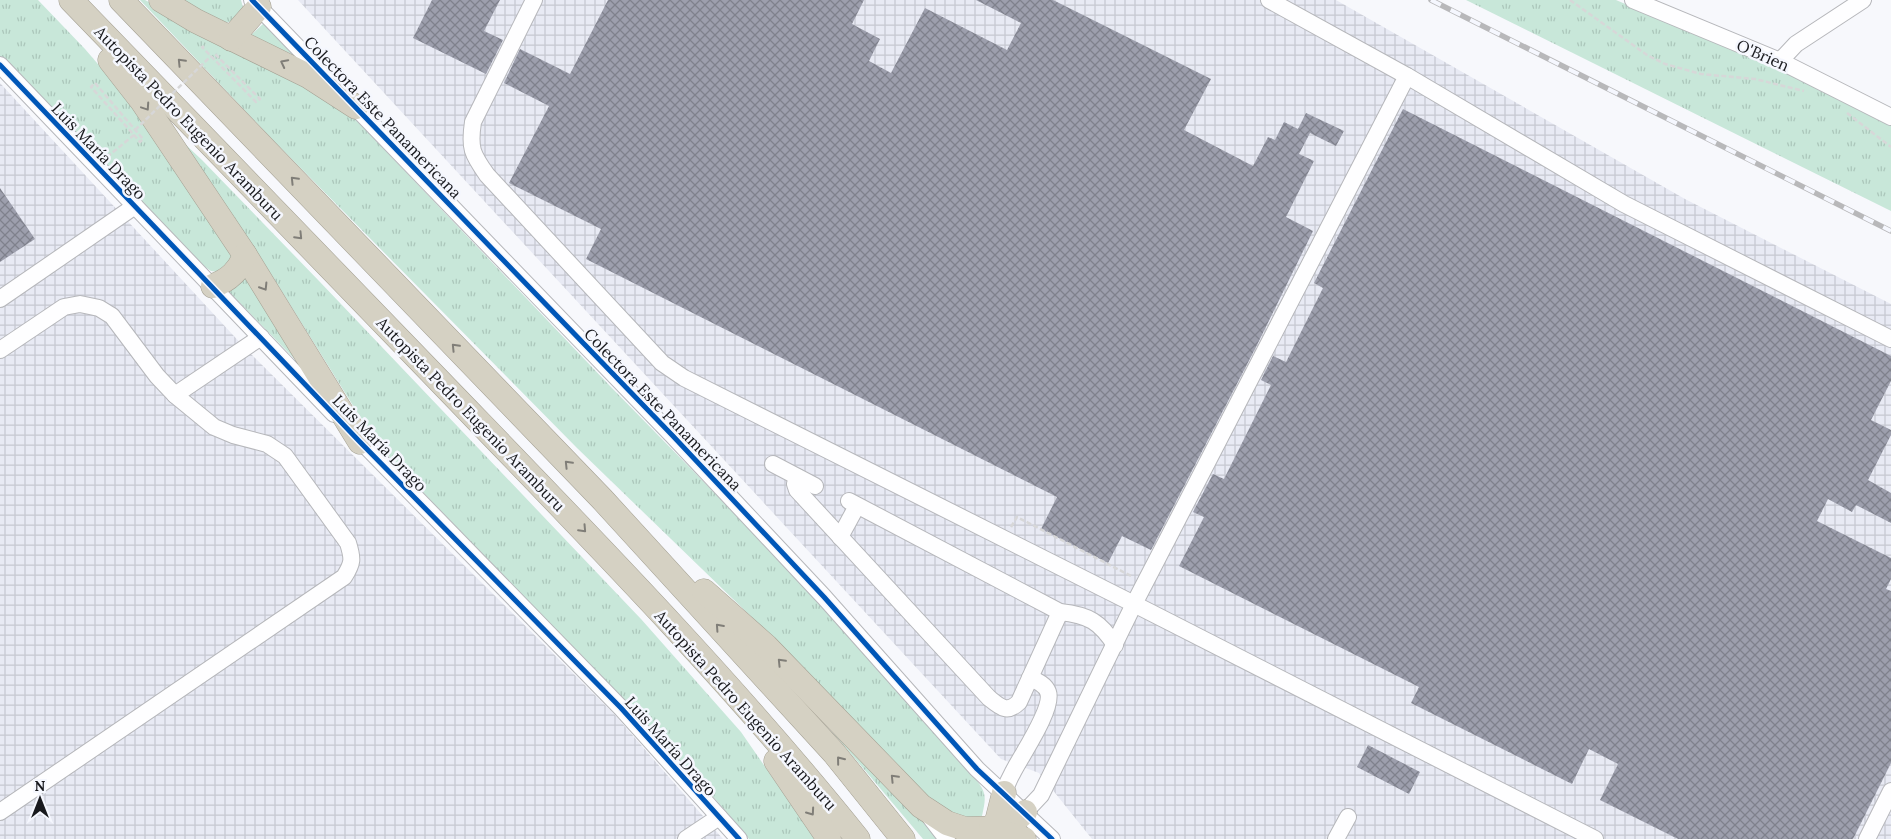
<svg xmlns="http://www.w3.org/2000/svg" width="1891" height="839" font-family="Lora,serif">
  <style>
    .industrial { fill: url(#industrial-grid) }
    .grass { fill: url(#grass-tufts) }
    .building { fill: url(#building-cross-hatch) }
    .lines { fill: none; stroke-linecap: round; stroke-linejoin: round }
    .minor-casing { stroke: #b6b7bb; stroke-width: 18 }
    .highway-casing { stroke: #a4a093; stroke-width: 25 }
    .path { stroke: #d7d7d8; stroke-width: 2.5; stroke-dasharray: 5 2.5; stroke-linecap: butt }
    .minor { stroke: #fefeff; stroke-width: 16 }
    .highway { stroke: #d5d1c3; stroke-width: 24 }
    .rail-casing { stroke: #b8b8ba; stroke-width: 5.5 }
    .rail { stroke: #f5f7fe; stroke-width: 4; stroke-dasharray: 11; stroke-linecap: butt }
    .path-bridge { stroke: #d7d7d8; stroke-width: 2.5; stroke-dasharray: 5 2.5; stroke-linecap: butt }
    .cycleway-casing { stroke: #f5f7fe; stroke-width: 8 }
    .cycleway { stroke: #0057b8; stroke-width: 5 }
    .oneway { stroke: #807e78 }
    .labels { text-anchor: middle; stroke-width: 5; stroke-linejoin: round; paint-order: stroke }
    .street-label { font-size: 16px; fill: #18191d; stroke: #f5f7fe }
  </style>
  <defs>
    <pattern id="industrial-grid" width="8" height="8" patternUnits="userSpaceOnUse" patternTransform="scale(1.25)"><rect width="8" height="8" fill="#e8eaf4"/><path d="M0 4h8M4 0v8" fill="none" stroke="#c6c8d1"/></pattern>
    <pattern id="grass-tufts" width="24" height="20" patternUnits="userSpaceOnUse" patternTransform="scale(1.25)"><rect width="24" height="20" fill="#c8e7d9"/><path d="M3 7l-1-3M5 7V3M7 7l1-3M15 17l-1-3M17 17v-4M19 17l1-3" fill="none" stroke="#abc6ba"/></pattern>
    <pattern id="building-cross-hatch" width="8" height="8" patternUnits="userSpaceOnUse" patternTransform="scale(1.25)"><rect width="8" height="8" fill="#9d9fad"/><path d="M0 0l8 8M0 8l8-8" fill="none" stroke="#7f818c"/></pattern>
  </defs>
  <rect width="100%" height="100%" fill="#f7f8fc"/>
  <g class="industrial">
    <path d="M298 0H1336L1685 199 1891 304V839H1092L1039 773 1001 759Z"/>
    <path d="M0 83 245 348 614 714 723 839H0Z"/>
  </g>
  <g class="grass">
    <path d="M0 0H38L85 49 152 127 235 250 224 273 211 271 198 262 62 119 0 57Z"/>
    <path d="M140 0H145L334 100 361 125 610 386 791 571 972 774C986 792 987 794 982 816L971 820 939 811 796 660 577 448 271 138Z"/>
    <path d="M174 0H241L244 11 231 22 218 23Z"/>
    <path d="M1466 0H1616L1840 96 1891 124V211Z"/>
    <path d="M264 23 294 55 250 36Z"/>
    <path d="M169 129 202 160 320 282 641 619 741 732 815 839H749L716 800 574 649 391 459 357 412 261 258 212 196Z"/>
    <path d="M251 270 322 387 227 290Z"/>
    <path d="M791 683 941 839H923Z"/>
  </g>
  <g class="building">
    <path d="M432 0H500L484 31 503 40 486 74 413 38Z"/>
    <path d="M608 0H864L852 24 880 39 869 61 891 73 925 8 1007 50 1021 23 976 0H1053L1211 79 1184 130 1253 166 1268 137 1275 140 1284 122 1298 129 1306 113 1344 131 1336 146 1310 133 1299 154 1314 161 1286 217 1313 231 1256 347 1151 550 1122 536 1108 563 1041 529 1057 497 586 259 601 229 509 183 549 106 504 83 520 49 570 74Z"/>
    <path d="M1403 109 1891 356V381L1871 420 1891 430V435L1868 480 1891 493V523L1856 505 1852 512 1828 499 1817 521 1891 558V579L1886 589 1891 591V763L1853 839H1678L1600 800 1618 764 1589 749 1572 784 1411 703 1419 687 1179 566 1204 517 1193 512 1213 474 1224 479 1271 385 1261 380 1273 356 1286 362 1323 288 1314 283Z"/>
    <path d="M0 188 35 239 0 262Z"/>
    <path d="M1368 745 1420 772 1409 794 1357 767Z"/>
  </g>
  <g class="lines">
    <g class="minor-casing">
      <g id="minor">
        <path d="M252 0 672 435 824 597 977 769 1052 839"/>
        <path d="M534 0 473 122C469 148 472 154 487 175L662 363 684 378 1134 604 1595 839"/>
        <path d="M1269 0 1407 76 1624 204 1891 339"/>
        <path d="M1633 0 1780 61 1891 117"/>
        <path d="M1780 61 1796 44 1863 0"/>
        <path d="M0 65 334 414"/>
        <path d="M0 299 135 206"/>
        <path d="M0 350 64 307 80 304 99 308 112 316 157 376 175 395 261 337"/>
        <path d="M353 433 621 708 739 839"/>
        <path d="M773 464 815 486"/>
        <path d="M797 477 795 484 797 490 989 698C1000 707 1007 714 1019 702L1060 612"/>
        <path d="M849 501 1060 612C1089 615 1100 622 1115 645"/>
        <path d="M840 537 857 506"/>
        <path d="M1004 793C1006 786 1009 779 1013 772 1021 756 1054 708 1048 692 1045 684 1037 681 1030 678"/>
        <path d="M0 812 344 577C353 563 353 559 348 543L285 456 267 444 233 435 214 427 175 395"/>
        <path d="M1025 812 1041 795 1134 604 1407 76"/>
        <path d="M930 817 947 839"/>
        <path d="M686 839 719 817"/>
        <path d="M1336 839 1348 817"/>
        <path d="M1867 839 1891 791"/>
      </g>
    </g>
    <g class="highway-casing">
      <g id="highway">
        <path d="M71 0C198 132 325 264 453 395 592 539 733 683 858 839"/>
        <path d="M121 0 602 499 834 753 903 839"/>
        <path d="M161 0 196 21 308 76 356 107"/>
        <path d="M231 39 259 7"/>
        <path d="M110 60 142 101 245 255 360 442"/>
        <path d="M213 286C229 280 239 271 245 255"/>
        <path d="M704 591 766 646 921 806 947 823 965 829 1003 828 1011 824 1025 812"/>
        <path d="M776 761 829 839"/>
        <path d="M1004 793 997 821 991 829 1024 839"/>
      </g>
    </g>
    <g class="path">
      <path d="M1570 0 1647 55 1665 64 1701 74 1755 79 1804 91"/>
      <path d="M204 46 202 47 256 102 260 99 215 54 217 53"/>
      <path d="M1847 113 1891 147"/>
      <path d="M107 157 134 135 91 87 95 83 143 139 140 142 134 135"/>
      <path d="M1011 527 1017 517 1133 577"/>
    </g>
    <use href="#minor" class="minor"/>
    <use href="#highway" class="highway"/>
    <g class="rail-casing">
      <path id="rail" d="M1431 0 1891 231"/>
    </g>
    <use href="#rail" class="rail"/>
    <path class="path-bridge" d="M135 130 211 56"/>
    <g class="cycleway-casing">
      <g id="cycleway">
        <path d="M252 0 672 435 824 597 977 769 1052 839"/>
        <path d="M0 65 360 442 621 708 739 839"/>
      </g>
    </g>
    <use href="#cycleway" class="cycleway"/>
  </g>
  <defs><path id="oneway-chevron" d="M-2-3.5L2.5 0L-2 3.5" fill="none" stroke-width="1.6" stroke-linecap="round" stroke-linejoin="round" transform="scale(1.25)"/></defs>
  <g class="oneway">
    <use href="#oneway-chevron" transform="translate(181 62) rotate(-134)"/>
    <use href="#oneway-chevron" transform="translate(284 63) rotate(-153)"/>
    <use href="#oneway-chevron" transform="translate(146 107) rotate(56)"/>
    <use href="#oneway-chevron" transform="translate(294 180) rotate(-134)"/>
    <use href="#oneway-chevron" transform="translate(299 236) rotate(46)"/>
    <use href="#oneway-chevron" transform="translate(264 287) rotate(58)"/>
    <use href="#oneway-chevron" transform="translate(455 347) rotate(-134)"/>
    <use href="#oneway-chevron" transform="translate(568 464) rotate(-134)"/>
    <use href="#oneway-chevron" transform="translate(583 529) rotate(47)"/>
    <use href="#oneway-chevron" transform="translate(719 627) rotate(-132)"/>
    <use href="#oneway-chevron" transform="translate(781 662) rotate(-134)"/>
    <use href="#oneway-chevron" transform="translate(840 760) rotate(-129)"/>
    <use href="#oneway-chevron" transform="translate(894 778) rotate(-134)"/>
    <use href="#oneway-chevron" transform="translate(811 812) rotate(55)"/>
  </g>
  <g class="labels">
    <g class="street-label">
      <text transform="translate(1763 55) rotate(24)" y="6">O'Brien</text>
      <text transform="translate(383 117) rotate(46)" y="6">Colectora Este Panamericana</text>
      <text transform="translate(189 123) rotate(46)" y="6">Autopista Pedro Eugenio Aramburu</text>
      <text transform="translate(99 151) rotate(46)" y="6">Luis María Drago</text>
      <text transform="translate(663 409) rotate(46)" y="6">Colectora Este Panamericana</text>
      <text transform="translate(471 414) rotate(46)" y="6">Autopista Pedro Eugenio Aramburu</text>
      <text transform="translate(380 443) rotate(46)" y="6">Luis María Drago</text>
      <text transform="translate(746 710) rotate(48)" y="6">Autopista Pedro Eugenio Aramburu</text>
      <text transform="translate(671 746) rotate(48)" y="6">Luis María Drago</text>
    </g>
  </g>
  <g transform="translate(40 799)" stroke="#f5f7fe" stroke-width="4" paint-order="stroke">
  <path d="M0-4L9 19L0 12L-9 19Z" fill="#18191d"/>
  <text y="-8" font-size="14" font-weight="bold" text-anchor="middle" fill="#18191d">N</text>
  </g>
</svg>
